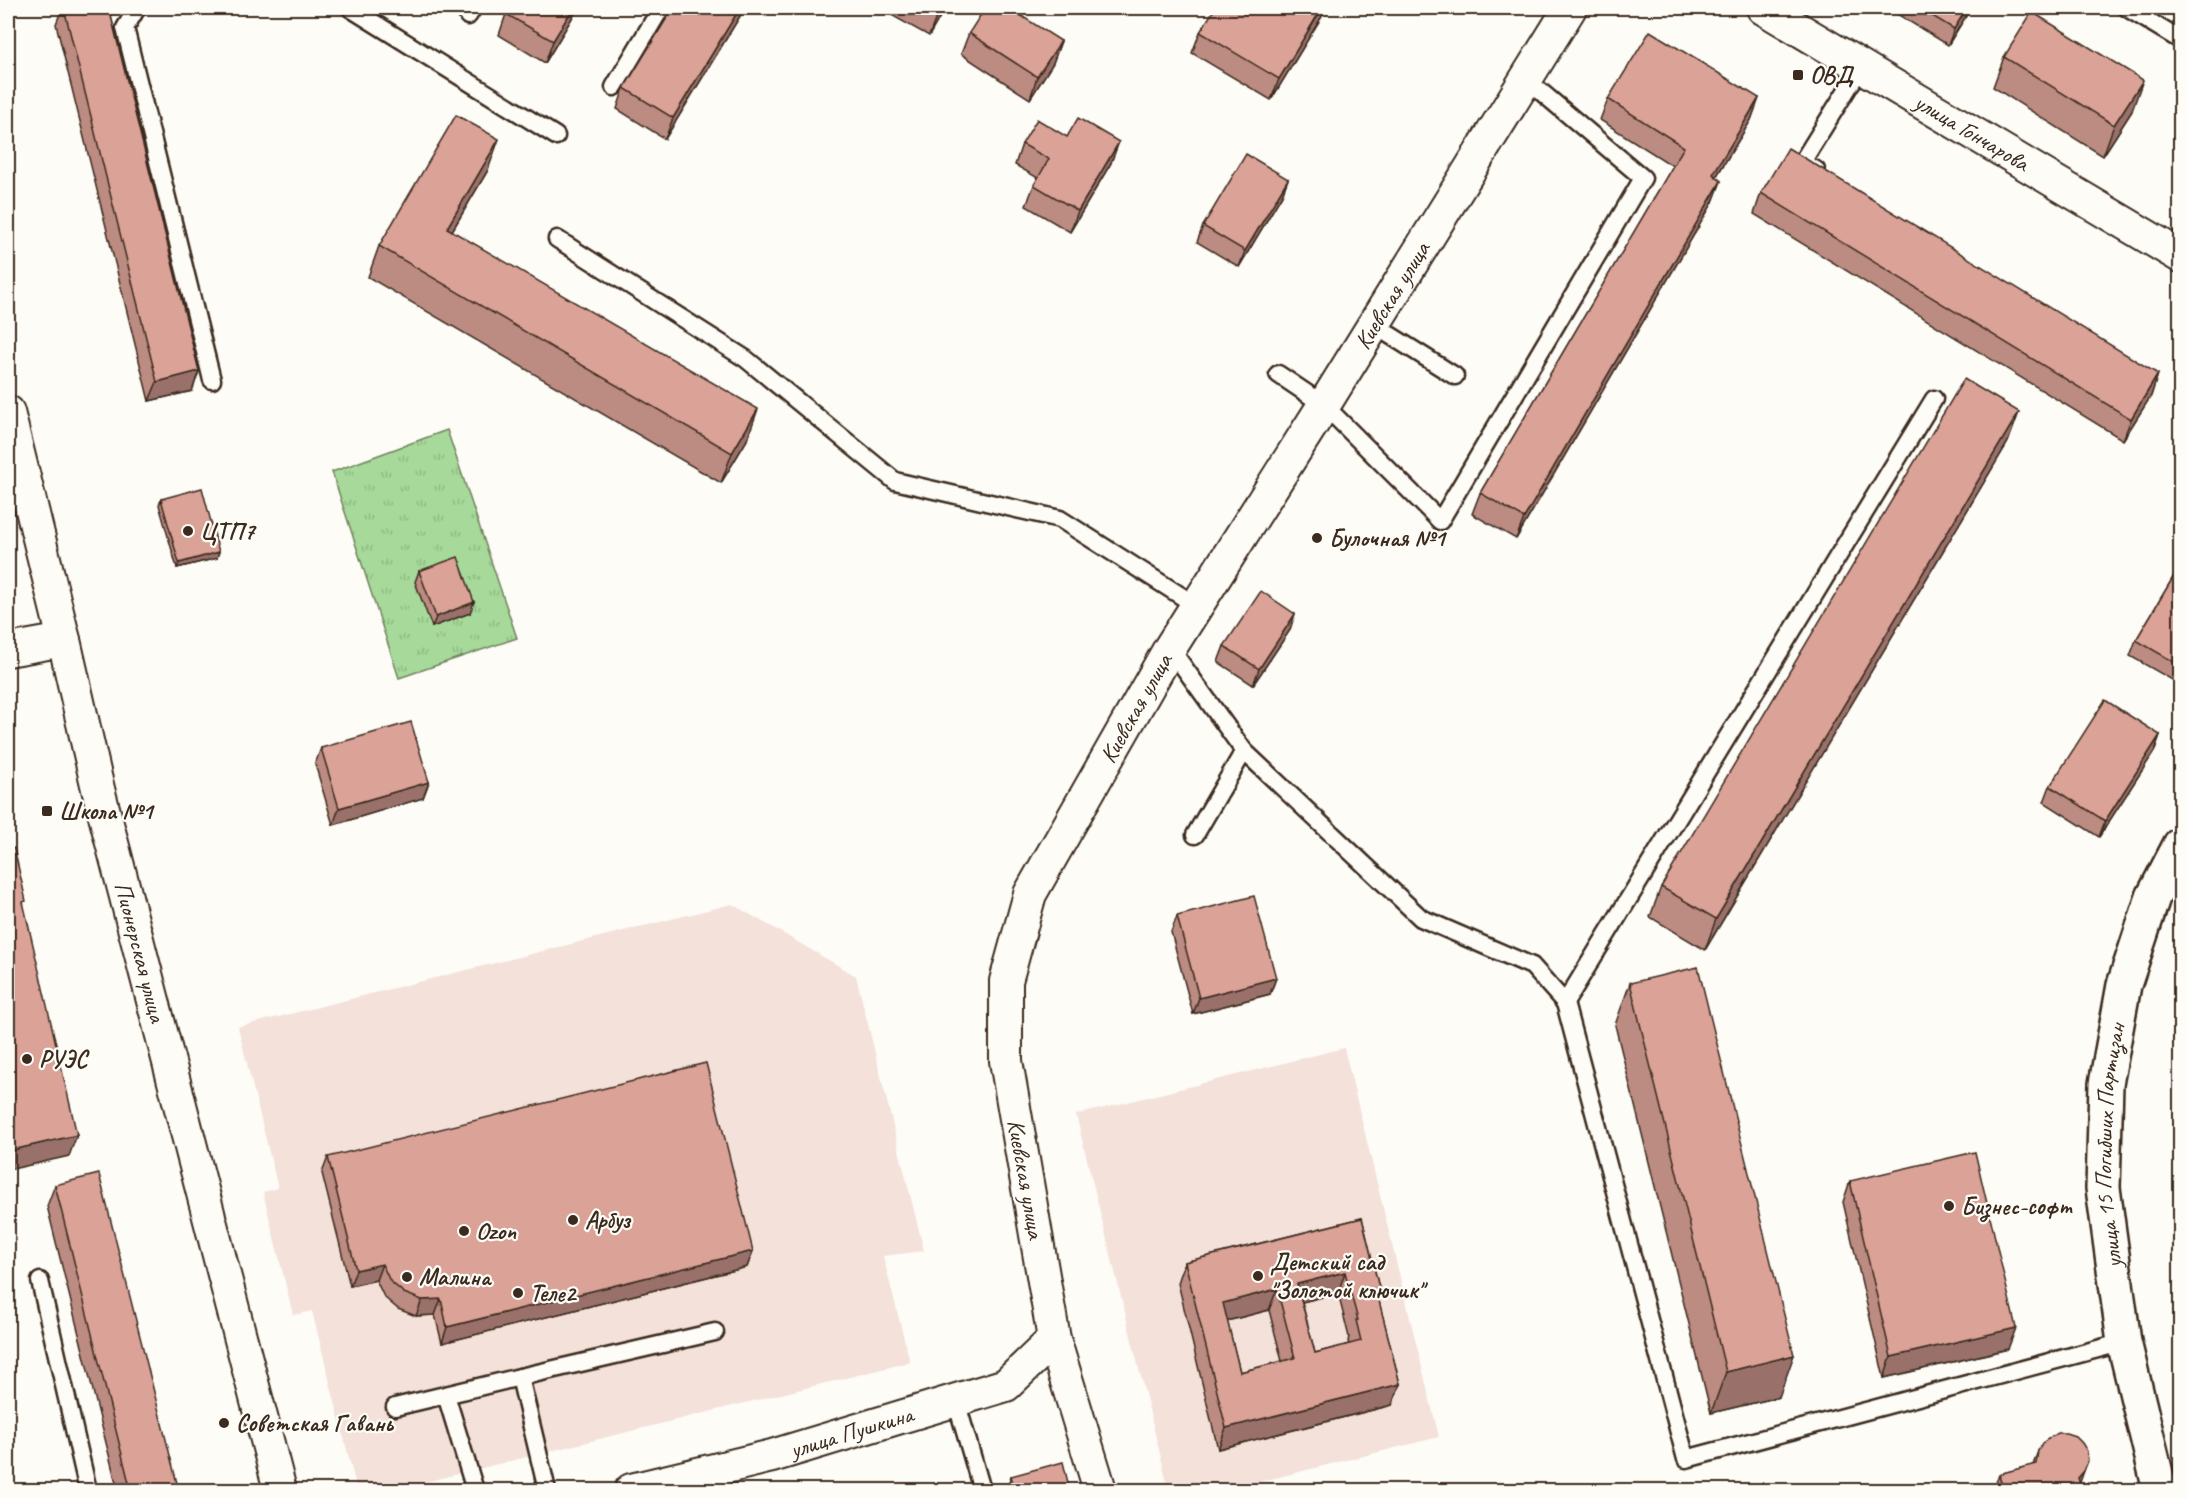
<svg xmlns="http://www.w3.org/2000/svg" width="2188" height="1498" font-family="Caveat,sans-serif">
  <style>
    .built { fill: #f3e1da }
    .grass { fill: url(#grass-tufts); stroke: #70825c; stroke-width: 1.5 }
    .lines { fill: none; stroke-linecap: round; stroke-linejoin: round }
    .service-casing { stroke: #3b2a1e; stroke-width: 21 }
    .minor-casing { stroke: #3b2a1e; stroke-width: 36 }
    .tertiary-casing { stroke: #3b2a1e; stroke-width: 38 }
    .service { stroke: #fdfcf7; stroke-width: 16 }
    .minor { stroke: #fdfcf7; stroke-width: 32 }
    .tertiary { stroke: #fdfcf7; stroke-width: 33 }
    .wall { fill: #bc8b82; stroke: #3b2a1e; stroke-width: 1.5; fill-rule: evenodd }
    .shaded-wall { fill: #99716a; stroke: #3b2a1e; stroke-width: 1.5 }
    .building { fill: #dba297; stroke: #3b2a1e; stroke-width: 1.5; fill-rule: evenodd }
    .poi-dot { fill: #3b2a1e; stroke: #fdfcf7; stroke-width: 2 }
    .labels { text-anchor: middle; stroke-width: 4.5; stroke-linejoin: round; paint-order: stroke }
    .poi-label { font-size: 24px; font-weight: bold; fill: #3b2a1e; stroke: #fdfcf7; text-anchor: start }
    .street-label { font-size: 24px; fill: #3b2a1e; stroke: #fdfcf7 }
  </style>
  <defs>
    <pattern id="grass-tufts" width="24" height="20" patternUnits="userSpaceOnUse" patternTransform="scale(1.5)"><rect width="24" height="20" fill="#a6d99a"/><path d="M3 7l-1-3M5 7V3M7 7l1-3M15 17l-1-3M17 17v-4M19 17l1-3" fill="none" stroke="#90ba84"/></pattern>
  </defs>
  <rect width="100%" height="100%" fill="#fdfcf7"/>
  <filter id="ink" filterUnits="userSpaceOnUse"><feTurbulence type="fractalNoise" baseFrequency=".0167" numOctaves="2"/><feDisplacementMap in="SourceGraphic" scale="12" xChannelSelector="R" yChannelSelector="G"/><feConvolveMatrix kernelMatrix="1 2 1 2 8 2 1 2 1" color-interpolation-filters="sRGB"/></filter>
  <g filter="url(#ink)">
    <g class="built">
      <path d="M732 904 856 976 924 1251 883 1256 910 1362 393 1490H357L312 1311 293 1315 263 1192 278 1188 238 1027Z"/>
      <path d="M1344 1048 1439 1437 1227 1490H1169L1076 1115Z"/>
    </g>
    <path class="grass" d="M447 430 517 638 399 678 332 472Z"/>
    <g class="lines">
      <g class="service-casing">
        <g id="service">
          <path d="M137 8 125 28 212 380"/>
          <path d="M350 8 556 136"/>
          <path d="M2127 8 2180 40"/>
          <path d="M468 16 473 8"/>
          <path d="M614 87 661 8"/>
          <path d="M1816 170 1802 162 1861 67"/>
          <path d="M557 239 746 359 895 481 1060 519 1197 606"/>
          <path d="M1374 325 1455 376"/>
          <path d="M1278 374 1324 405 1440 521 1643 178 1526 79"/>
          <path d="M1934 399 1565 1003 1686 1459 2124 1342"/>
          <path d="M1170 648 1244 751 1421 918 1532 966 1565 1003"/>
          <path d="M1195 835 1244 751"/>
          <path d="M40 1281 88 1490"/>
          <path d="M520 1377 715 1332"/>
          <path d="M446 1395 475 1490"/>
          <path d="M956 1401 982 1490"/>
          <path d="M395 1407 520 1377 547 1490"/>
        </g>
      </g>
      <g class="minor-casing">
        <g id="minor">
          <path id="s1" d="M1763 8 2180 256"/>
          <path id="s2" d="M8 412 64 640 98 789 280 1490"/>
          <path d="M8 650 64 640"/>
          <path id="s3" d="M631 1490 772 1456 1006 1385 1054 1339"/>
          <path id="s4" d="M1100 1490 1054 1339 1006 1061V981L1030 894 1170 648 1324 405 1570 8"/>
        </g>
      </g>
      <g class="tertiary-casing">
        <g id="tertiary">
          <path id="s5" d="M2160 1490 2124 1342 2103 1188 2106 1084 2124 985 2153 897 2180 845"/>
        </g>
      </g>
      <use href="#service" class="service"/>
      <use href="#minor" class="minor"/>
      <use href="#tertiary" class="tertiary"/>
    </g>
    <g class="wall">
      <path d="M62 8H109L199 371 192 391 149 401 56 24Z"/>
      <path d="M578 8 545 63 499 35 506 14Z"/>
      <path d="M673 8H745L665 139 617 109 624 88Z"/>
      <path d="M896 8H945L929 36 893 16Z"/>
      <path d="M1327 8 1271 100 1192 53 1200 32 1267 11Z"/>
      <path d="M1887 8H1971L1948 45Z"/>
      <path d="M969 33 1061 41 1053 63 1030 99 961 54Z"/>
      <path d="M2004 57 2132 111 2103 156 1993 87Z"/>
      <path d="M1759 98 1751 120 1716 177 1721 181 1713 202 1516 539 1472 514 1480 493 1673 166 1600 120 1608 99Z"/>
      <path d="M1067 137 1111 163 1070 232 1026 206 1034 185 1038 178 1015 165 1022 144Z"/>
      <path d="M488 170 452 231 747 440 721 483 368 277 379 246Z"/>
      <path d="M1288 179 1282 195 1239 267 1197 242 1203 226Z"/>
      <path d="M1761 193 2158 374 2151 396 2123 440 1754 214Z"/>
      <path d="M2019 412 2008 442 1705 950 1650 917 1661 887Z"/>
      <path d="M161 499 217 558 177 568 159 505Z"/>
      <path d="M2181 564V685L2130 656 2136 640Z"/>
      <path d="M419 571 470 613 432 627 415 582Z"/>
      <path d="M1290 630 1253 685 1218 662 1224 646Z"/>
      <path d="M2160 735 2154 752 2099 837 2044 802 2050 786Z"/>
      <path d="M321 748 429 782 423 798 333 825 315 764Z"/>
      <path d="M1177 916 1276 978 1270 994 1193 1014 1171 932Z"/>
      <path d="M1630 983 1779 1397 1711 1413 1615 1025Z"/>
      <path d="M328 1157 753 1251 747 1267 442 1343 435 1315 416 1316 398 1309 384 1297 376 1280 350 1286 322 1173Z"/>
      <path d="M1850 1181 2008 1349 1884 1378 1843 1202Z"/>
      <path d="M55 1185 179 1491H118L47 1206Z"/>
      <path d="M1362 1218 1379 1288 1377 1294 1400 1384 1392 1405 1218 1449 1178 1283 1185 1262ZM1338 1293 1349 1337 1348 1341 1349 1344 1315 1353 1302 1302ZM1269 1310 1282 1361 1240 1372 1227 1321Z"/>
      <path d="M2038 1451 2080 1484 2082 1491H1993L1999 1474 2033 1465Z"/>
      <path d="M1011 1476 1070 1491H1006Z"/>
    </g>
    <g class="shaded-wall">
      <path d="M573 8H578L545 63 553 41Z"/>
      <path d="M740 8H745L665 139 673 118Z"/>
      <path d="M941 8H945L929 36 937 15Z"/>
      <path d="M1322 8H1327L1271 100 1279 79Z"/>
      <path d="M1967 8H1971L1948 45 1954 29Z"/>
      <path d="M1061 41 1053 63 1030 99 1037 77Z"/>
      <path d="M2143 80 2132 111 2103 156 2114 125Z"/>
      <path d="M1759 98 1751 120 1705 195 1713 174Z"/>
      <path d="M499 139 488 170 436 258 447 228Z"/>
      <path d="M1119 142 1111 163 1070 232 1078 211Z"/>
      <path d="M1288 179 1282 195 1239 267 1245 251Z"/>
      <path d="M1721 181 1713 202 1516 539 1524 518Z"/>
      <path d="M199 371 192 391 149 401 157 382Z"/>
      <path d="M2158 374 2151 396 2123 440 2131 419Z"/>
      <path d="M758 409 747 440 721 483 732 453Z"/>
      <path d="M2019 412 2008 442 1705 950 1716 919Z"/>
      <path d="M219 552 217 558 177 568 179 563Z"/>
      <path d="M474 602 470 613 432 627 436 617Z"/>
      <path d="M1295 614 1290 630 1253 685 1259 669Z"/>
      <path d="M2160 735 2154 752 2099 837 2105 821Z"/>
      <path d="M429 782 423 798 333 825 339 808Z"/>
      <path d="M1276 978 1270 994 1193 1014 1199 998Z"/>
      <path d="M77 1135 69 1156 8 1170V1151Z"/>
      <path d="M753 1251 747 1267 442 1343 447 1327Z"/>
      <path d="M382 1264 376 1280 350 1286 356 1270Z"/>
      <path d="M1345 1272 1338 1293 1290 1305 1297 1284Z"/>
      <path d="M1277 1289 1269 1310 1215 1324 1223 1303Z"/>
      <path d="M441 1299 435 1315 416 1316 422 1300Z"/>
      <path d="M2016 1328 2008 1349 1884 1378 1891 1357Z"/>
      <path d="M1794 1355 1779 1397 1711 1413 1726 1372Z"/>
      <path d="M1400 1384 1392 1405 1218 1449 1226 1428Z"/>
      <path d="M2084 1471 2077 1491 2078 1478Z"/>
    </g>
    <g class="building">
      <path d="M64 8H109L199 371 157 382Z"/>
      <path d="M510 8H573L553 41 506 14Z"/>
      <path d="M673 8H740L673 118 624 88Z"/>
      <path d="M923 8H941L937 15Z"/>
      <path d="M985 8H1009L1061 41 1037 77 969 33Z"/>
      <path d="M1215 8H1262L1267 11 1269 8H1322L1279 79 1200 32Z"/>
      <path d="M1919 8H1967L1954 29Z"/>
      <path d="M2032 12 2143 80 2114 125 2004 57Z"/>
      <path d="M1650 31 1759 98 1713 174 1721 181 1524 518 1480 493 1684 147 1608 99Z"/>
      <path d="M456 115 499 139 447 228 758 409 732 453 379 246Z"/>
      <path d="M1078 118 1119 142 1078 211 1034 185 1049 159 1022 144 1037 119 1067 137Z"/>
      <path d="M1788 148 2158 374 2131 419 1761 193Z"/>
      <path d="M1246 154 1288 179 1245 251 1203 226Z"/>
      <path d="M1964 379 2019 412 1716 919 1661 887Z"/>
      <path d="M202 488 219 552 179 563 161 499Z"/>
      <path d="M458 557 474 602 436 617 419 571Z"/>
      <path d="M2181 564V666L2136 640Z"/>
      <path d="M1261 591 1295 614 1259 669 1224 646Z"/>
      <path d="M2105 700 2160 735 2105 821 2050 786Z"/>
      <path d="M411 722 429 782 339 808 321 748Z"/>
      <path d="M14 848 26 901 23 902 77 1135 8 1151V850Z"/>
      <path d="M1254 896 1276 978 1199 998 1177 916Z"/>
      <path d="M1698 967 1794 1355 1726 1372 1630 983Z"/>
      <path d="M706 1063 753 1251 447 1327 441 1299 422 1300 404 1293 390 1281 382 1264 356 1270 328 1157Z"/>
      <path d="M1975 1152 2016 1328 1891 1357 1850 1181Z"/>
      <path d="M99 1174 179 1491H131L55 1185Z"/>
      <path d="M1362 1218 1379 1288 1376 1289 1400 1384 1226 1428 1185 1262ZM1345 1272 1358 1320H1356L1361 1341 1315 1353 1297 1284ZM1277 1289 1295 1358 1240 1372 1223 1303Z"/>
      <path d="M2057 1433H2066L2075 1436 2082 1443 2087 1451 2088 1461 2084 1471 2078 1478 2082 1491H2003L1999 1474 2036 1464 2038 1451 2042 1443Z"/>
      <path d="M1063 1462 1070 1491H1015L1011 1476Z"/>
    </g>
  </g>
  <g class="poi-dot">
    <rect x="1792" y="69" width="12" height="12" rx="3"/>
    <circle cx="188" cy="531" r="6"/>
    <circle cx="1317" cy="538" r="6"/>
    <rect x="41" y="805" width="12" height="12" rx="3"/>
    <circle cx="27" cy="1059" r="6"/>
    <circle cx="1949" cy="1206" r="6"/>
    <circle cx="573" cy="1220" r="6"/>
    <circle cx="464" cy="1231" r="6"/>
    <circle cx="1258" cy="1276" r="6"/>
    <circle cx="407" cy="1277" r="6"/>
    <circle cx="518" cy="1293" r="6"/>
    <circle cx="224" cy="1423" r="6"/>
  </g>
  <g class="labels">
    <g class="poi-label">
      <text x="1810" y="83">ОВД</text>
      <text x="200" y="539">ЦТП7</text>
      <text x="1329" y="546">Булочная №1</text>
      <text x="59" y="819">Школа №1</text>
      <text x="39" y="1067">РУЭС</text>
      <text x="1961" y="1214">Бизнес-софт</text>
      <text x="585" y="1228">Арбуз</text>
      <text x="476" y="1239">Ozon</text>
      <text x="1270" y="1270">Детский сад<tspan x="1270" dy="28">"Золотой ключик"</tspan></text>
      <text x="419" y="1285">Малина</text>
      <text x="530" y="1301">Теле2</text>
      <text x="236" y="1431">Советская Гавань</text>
    </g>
    <g class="street-label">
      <text dy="8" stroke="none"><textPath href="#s1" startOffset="243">улица Гончарова</textPath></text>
      <text dy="8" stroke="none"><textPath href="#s4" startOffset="1310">Киевская улица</textPath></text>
      <text dy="8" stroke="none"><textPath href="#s4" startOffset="824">Киевская улица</textPath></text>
      <text dy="8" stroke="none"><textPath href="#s2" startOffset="556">Пионерская улица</textPath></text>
      <text dy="8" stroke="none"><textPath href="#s5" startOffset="350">улица 15 Погибших Партизан</textPath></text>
      <text transform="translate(1026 1179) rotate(80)" y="8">Киевская улица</text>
      <text dy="8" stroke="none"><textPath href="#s3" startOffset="228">улица Пушкина</textPath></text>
    </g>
  </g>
  <rect width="2188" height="1498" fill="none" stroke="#fdfcf7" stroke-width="30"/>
  <rect x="15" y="15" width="2158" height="1468" fill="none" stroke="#3b2a1e" stroke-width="2" filter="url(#ink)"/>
</svg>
